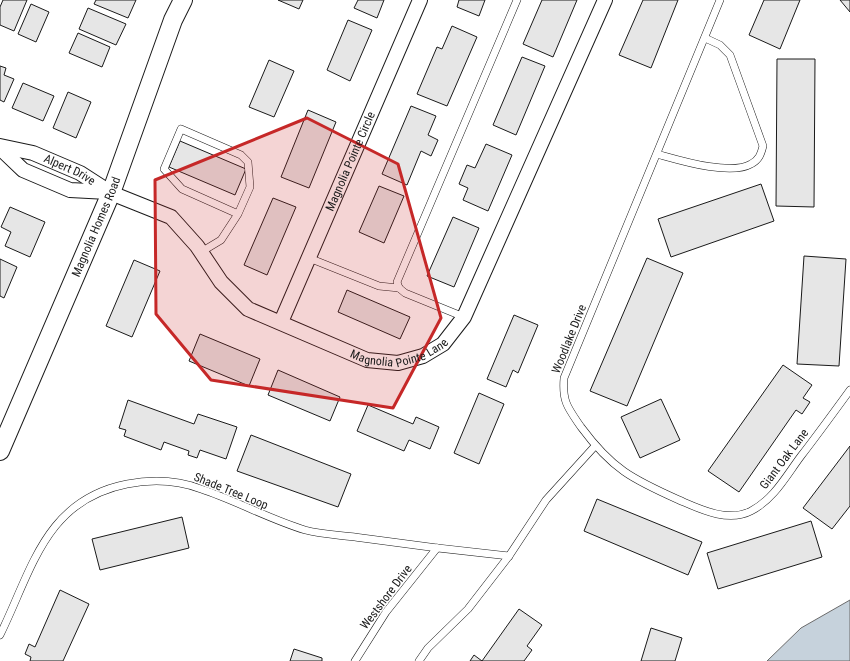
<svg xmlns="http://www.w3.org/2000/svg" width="850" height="661" font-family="'Roboto Condensed',sans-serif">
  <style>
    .water { fill: #c6d2dc; stroke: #6a6a6a }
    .building { fill: #e6e6e6; stroke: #1a1a1a }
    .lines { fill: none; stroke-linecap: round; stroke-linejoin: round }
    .service-casing { stroke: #1a1a1a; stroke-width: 8 }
    .minor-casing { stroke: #1a1a1a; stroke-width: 16 }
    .tertiary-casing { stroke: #1a1a1a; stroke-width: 20 }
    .service { stroke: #fff; stroke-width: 7 }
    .minor { stroke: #fff; stroke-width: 14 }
    .tertiary { stroke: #fff; stroke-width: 18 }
    .marked { fill: #c62828; fill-opacity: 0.2; stroke: #c62828; stroke-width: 3; stroke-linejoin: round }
    .labels { text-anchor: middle; stroke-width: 3; stroke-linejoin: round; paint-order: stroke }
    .street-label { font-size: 12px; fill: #1a1a1a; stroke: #fff }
  </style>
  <rect width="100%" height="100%" fill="#fff"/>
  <path class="water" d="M850 600V661H767L801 628Z"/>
  <g class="building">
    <path d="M3 0H27L14 31 0 25V7Z"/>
    <path d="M96 0H136L128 18 94 4Z"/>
    <path d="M278 0H303L299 9Z"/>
    <path d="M358 0H384L377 18 354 8Z"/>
    <path d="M459 0H485L479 16 457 7Z"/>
    <path d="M542 0H577L553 57 523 44Z"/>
    <path d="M643 0H678L651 68 619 55Z"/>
    <path d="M764 0H800L780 49 749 35Z"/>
    <path d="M840 0H850V12Z"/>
    <path d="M31 4 49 12 36 42 18 34Z"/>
    <path d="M88 8 126 24 116 45 79 29Z"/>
    <path d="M348 20 372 30 350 81 327 70Z"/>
    <path d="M452 26 477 37 447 106 417 94 437 47 442 49Z"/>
    <path d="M78 33 110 47 102 67 69 53Z"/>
    <path d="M522 57 545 66 516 135 493 125Z"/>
    <path d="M777 59H815L814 207 776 206Z"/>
    <path d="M269 60 294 71 274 117 249 107Z"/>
    <path d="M0 66 6 68 4 75 14 79 4 102 0 100Z"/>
    <path d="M23 83 54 96 43 121 12 108Z"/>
    <path d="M68 92 91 102 76 138 53 128Z"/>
    <path d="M411 106 436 116 428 135 438 140 431 156 421 151 407 185 382 174Z"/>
    <path d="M308 110 336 122 309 188 281 177Z"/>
    <path d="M180 141 246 169 235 195 169 167Z"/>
    <path d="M486 144 512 155 488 211 463 200 468 188 459 184 467 165 475 168Z"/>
    <path d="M761 184 774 221 671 257 658 219Z"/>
    <path d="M379 186 404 196 384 243 359 232Z"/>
    <path d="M273 198 296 207 267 275 244 265Z"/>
    <path d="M10 207 45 222 30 257 5 246 11 232 1 227Z"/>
    <path d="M453 217 479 228 454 287 427 276Z"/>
    <path d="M804 256 846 259 839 366 797 364Z"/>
    <path d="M647 258 683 273 627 406 590 391Z"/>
    <path d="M0 259 17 267 4 298 0 296Z"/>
    <path d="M134 260 160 271 132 337 106 326Z"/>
    <path d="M347 290 410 317 400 339 338 312Z"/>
    <path d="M514 315 538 325 518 373 513 370 506 387 487 379Z"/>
    <path d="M200 334 260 359 249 386 189 361Z"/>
    <path d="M783 365 812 385 803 398 810 402 802 414 796 410 739 492 708 471Z"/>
    <path d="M278 370 340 397 330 421 268 395Z"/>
    <path d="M479 393 504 404 479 464 454 453Z"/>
    <path d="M661 399 680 440 640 458 621 417Z"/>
    <path d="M128 400 194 424 198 414 237 427 226 459 200 450 197 458 188 455 189 451 164 442 161 450 124 436 126 430 119 428Z"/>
    <path d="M368 405 413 424 416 417 439 427 430 449 409 440 404 451 357 431Z"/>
    <path d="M251 435 351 474 338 507 237 471Z"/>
    <path d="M850 446V506L832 529 803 508Z"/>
    <path d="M597 499 702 542 688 575 584 531Z"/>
    <path d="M182 517 189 548 100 570 92 539Z"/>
    <path d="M811 521 822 557 718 589 707 553Z"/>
    <path d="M60 590 89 604 63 661H30L31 657 25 654 29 644 35 647Z"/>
    <path d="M519 609 542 625 527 646 532 650 524 661H470L474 655 482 661Z"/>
    <path d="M651 628 682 638 675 661H641Z"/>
    <path d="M294 649 322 658V661H290Z"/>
  </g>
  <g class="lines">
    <g class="service-casing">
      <g id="service">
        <path d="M720 0 564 378C562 402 568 408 581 427 612 469 632 479 679 500 700 509 728 523 751 511 774 499 786 476 801 456 818 434 834 412 850 390"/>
        <path d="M657 154C679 160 730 176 751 164 759 160 761 154 763 146L730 55 720 45 705 38"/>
        <path d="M201 252 221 240 238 214 250 187 248 162 241 155 181 129 164 169 182 189 238 214"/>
        <path d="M309 258 379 286 399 288"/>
        <path d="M464 317 405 293 399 288 397 282 517 0"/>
        <path d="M0 635C32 570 45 500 127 484 153 479 177 480 201 489 237 501 269 519 305 530 323 535 344 535 362 538 411 545 460 551 509 556"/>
        <path d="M355 661 386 612 437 548"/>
        <path d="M419 661 428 648 468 609 509 556 546 500 595 446"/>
      </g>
    </g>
    <g class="minor-casing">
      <g id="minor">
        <path id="s1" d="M0 146 33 153 80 173 111 193 171 217 197 246 221 282 248 309 367 360 398 363 423 356 443 344 464 317 605 0"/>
        <path d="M0 148 23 170 70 190 108 192"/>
        <path id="s2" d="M281 322 420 0"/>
      </g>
    </g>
    <g class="tertiary-casing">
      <g id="tertiary">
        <path id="s3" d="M0 451 111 193 173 20 183 0"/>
      </g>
    </g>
    <use href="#service" class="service"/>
    <use href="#minor" class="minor"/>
    <use href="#tertiary" class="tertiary"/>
  </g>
  <path class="marked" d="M307 118 398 164 441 318 393 408 211 380 156 314 155 180Z"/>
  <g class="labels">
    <g class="street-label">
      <text dy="4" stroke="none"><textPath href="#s2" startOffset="175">Magnolia Pointe Circle</textPath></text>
      <text dy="4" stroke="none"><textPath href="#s1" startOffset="74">Alpert Drive</textPath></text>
      <text dy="4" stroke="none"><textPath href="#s3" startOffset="244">Magnolia Homes Road</textPath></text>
      <text transform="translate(569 339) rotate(-68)" y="4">Woodlake Drive</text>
      <text dy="4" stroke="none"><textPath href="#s1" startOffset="470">Magnolia Pointe Lane</textPath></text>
      <text transform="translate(784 459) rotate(-53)" y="4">Giant Oak Lane</text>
      <text transform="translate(231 491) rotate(22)" y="4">Shade Tree Loop</text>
      <text transform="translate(386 597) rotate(-53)" y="4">Westshore Drive</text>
    </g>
  </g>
</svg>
